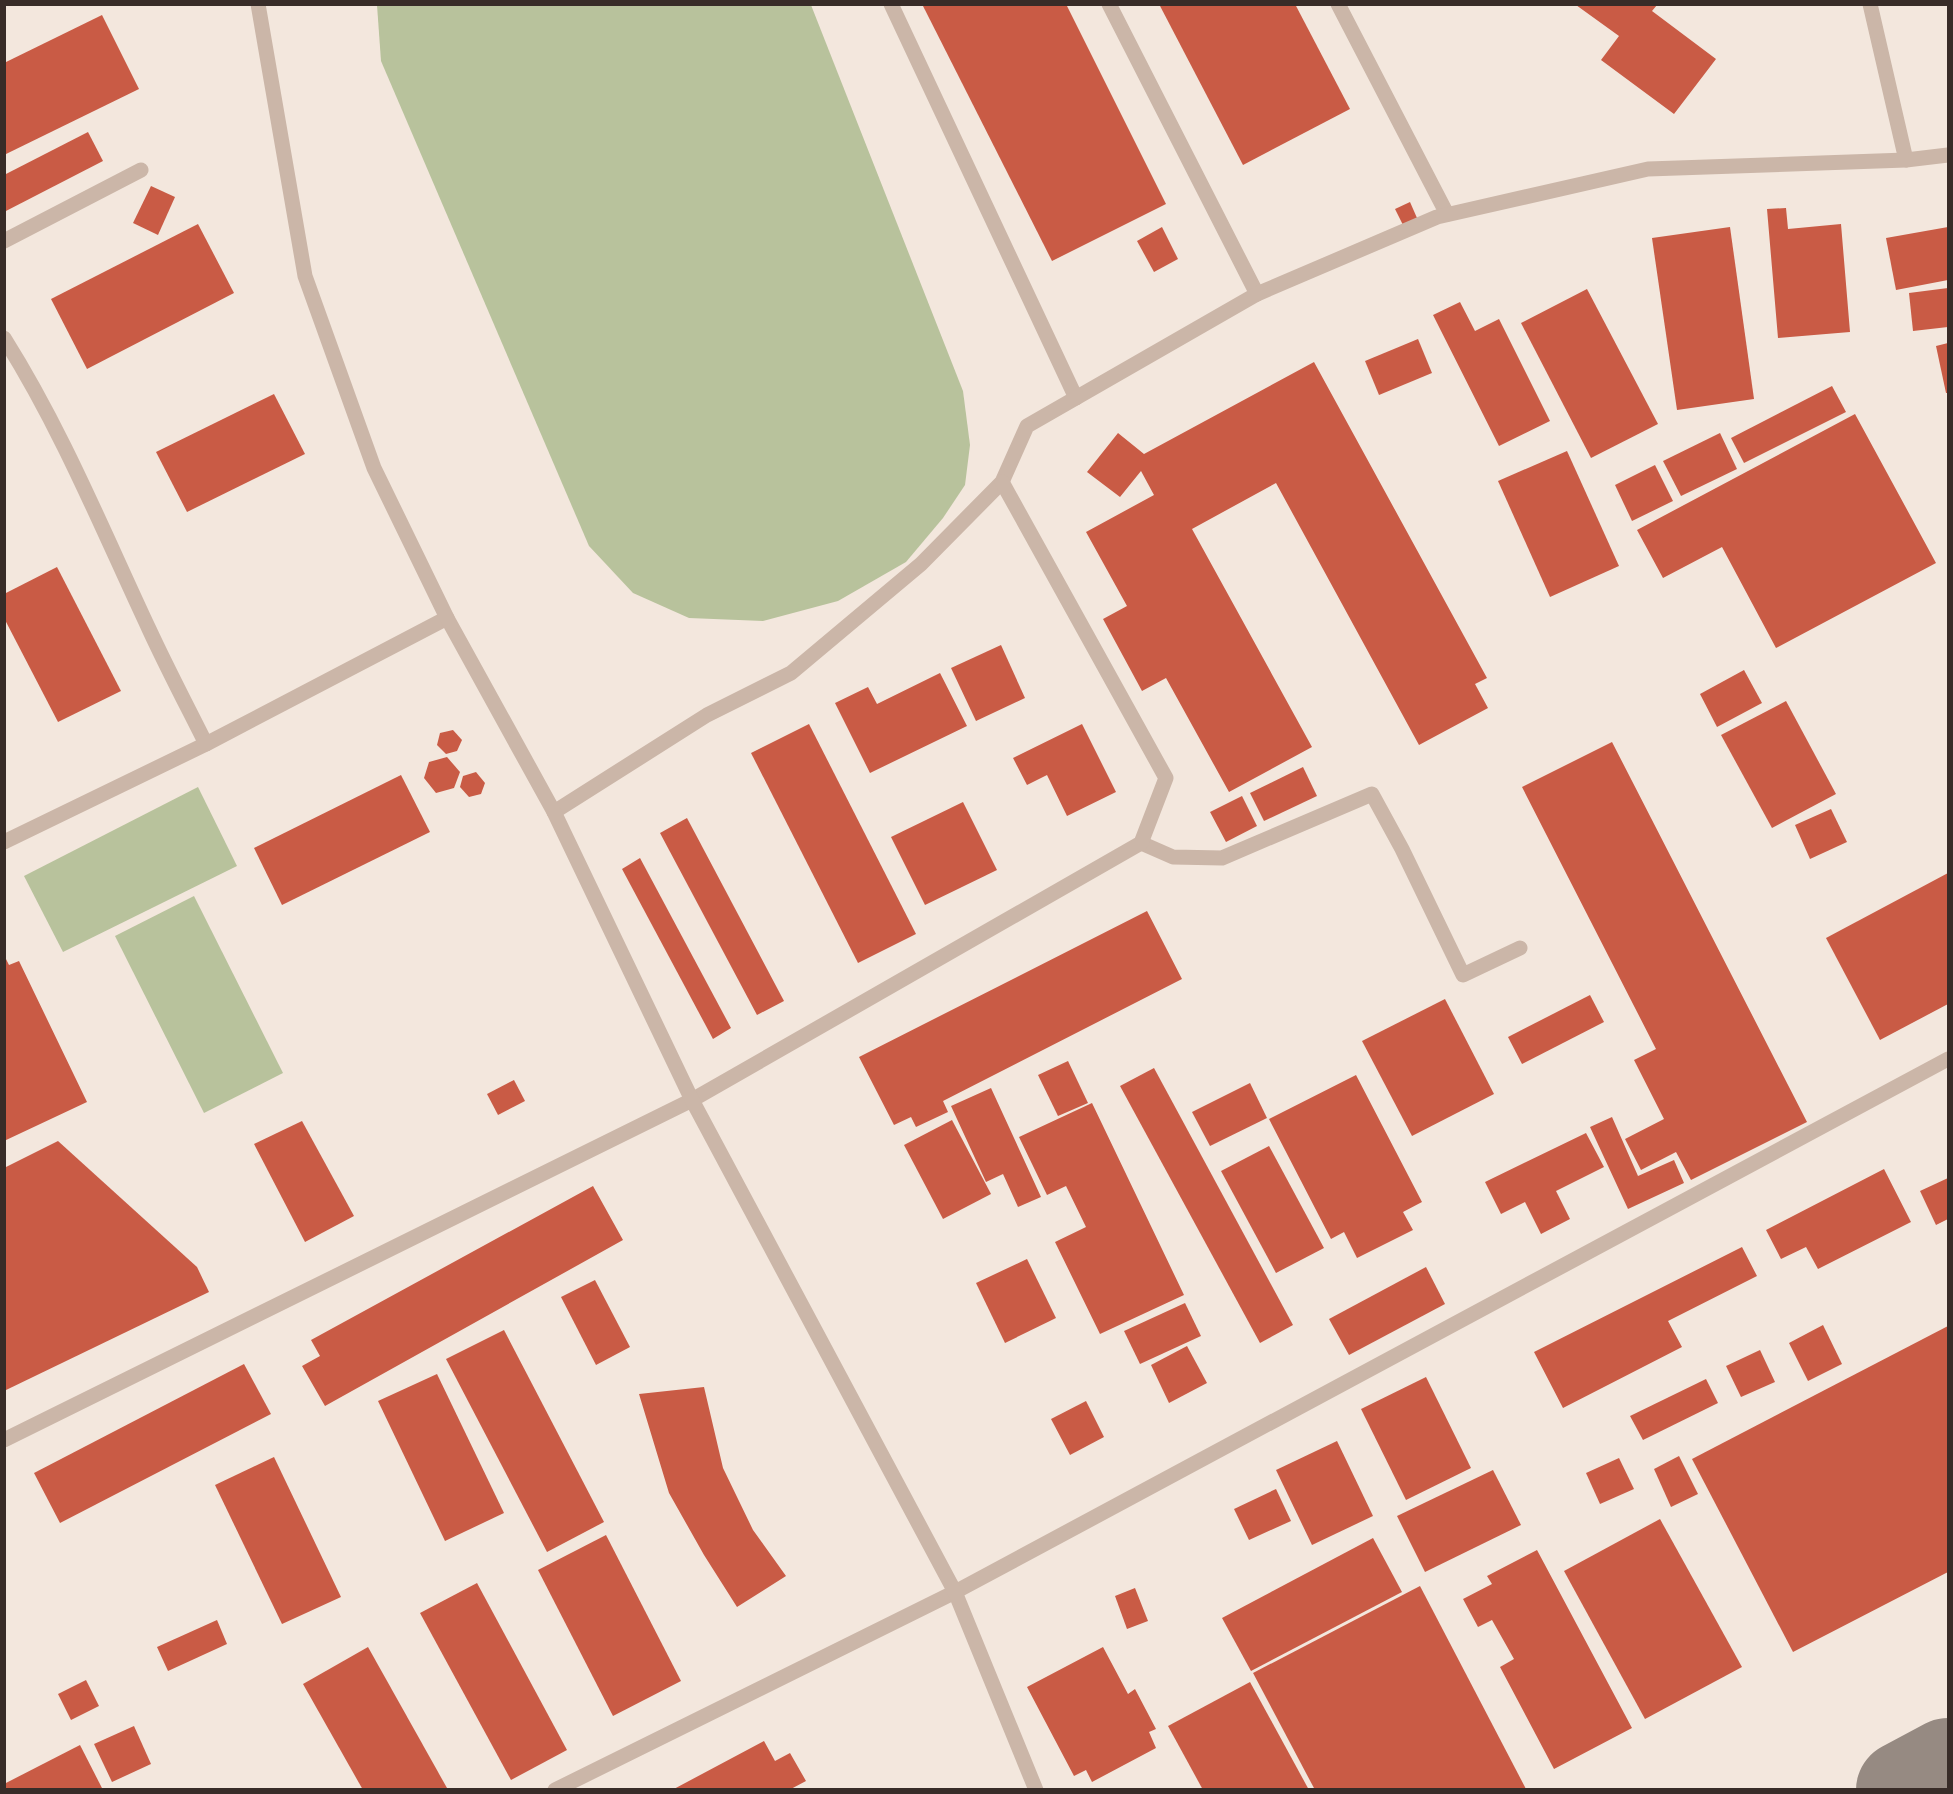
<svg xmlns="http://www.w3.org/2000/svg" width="1953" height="1794" font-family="'Archivo Narrow',sans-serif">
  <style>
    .green { fill: #b8c29c }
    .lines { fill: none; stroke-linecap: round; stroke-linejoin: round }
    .taxiway { stroke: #968a82; stroke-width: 98 }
    .building { fill: #c95b45 }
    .service { stroke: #cbb6a8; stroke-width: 15 }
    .minor { stroke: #cbb6a8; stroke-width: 15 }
    .tertiary { stroke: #cbb6a8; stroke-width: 15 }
  </style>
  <rect width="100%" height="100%" fill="#f3e7dd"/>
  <g class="green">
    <path d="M377 5H811L963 391 970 445 965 485 943 518 906 562 838 601 763 621 689 618 633 593 589 546 381 61Z"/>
    <path d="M198 787 237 866 63 952 24 876Z"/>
    <path d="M194 896 283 1073 204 1113 115 936Z"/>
  </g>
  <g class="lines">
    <path class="taxiway" d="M1905 1790 1948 1767"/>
  </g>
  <g class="building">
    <path d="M922 4H1066L1166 204 1052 261Z"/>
    <path d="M1159 4H1295L1350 109 1243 165Z"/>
    <path d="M1576 5H1657L1652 11 1716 59 1674 114 1601 60 1619 36Z"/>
    <path d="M102 15 139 89 4 155V63Z"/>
    <path d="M88 132 103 161 4 212V175Z"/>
    <path d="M151 186 175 197 158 235 133 223Z"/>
    <path d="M1410 202 1417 218 1403 225 1395 209Z"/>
    <path d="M1786 208 1788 229 1841 224 1850 332 1778 338 1767 209Z"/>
    <path d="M198 224 234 293 87 369 51 299Z"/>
    <path d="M1162 227 1178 259 1154 272 1137 241Z"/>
    <path d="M1730 227 1754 399 1677 410 1652 238Z"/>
    <path d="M1948 227V280L1896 290 1886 238Z"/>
    <path d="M1948 288V327L1913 331 1909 293Z"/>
    <path d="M1587 289 1658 424 1591 458 1521 323Z"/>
    <path d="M1460 302 1475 331 1499 319 1550 421 1499 446 1433 315Z"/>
    <path d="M1418 339 1432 373 1379 395 1365 361Z"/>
    <path d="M1948 343V393H1946L1936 346Z"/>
    <path d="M1314 362 1487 678 1475 684 1488 708 1419 745 1276 483 1192 529 1312 747 1229 792 1166 678 1142 691 1103 619 1127 606 1086 532 1154 495 1141 471 1120 497 1087 472 1118 433 1144 454Z"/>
    <path d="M1832 386 1846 412 1744 463 1731 438Z"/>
    <path d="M274 394 305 454 187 512 156 452Z"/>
    <path d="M1855 414 1936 563 1776 648 1722 547 1663 578 1637 530Z"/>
    <path d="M1720 433 1737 469 1681 496 1663 461Z"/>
    <path d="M1567 451 1619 566 1550 597 1498 481Z"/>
    <path d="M1655 465 1673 501 1632 521 1615 485Z"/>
    <path d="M57 567 121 691 58 722 4 618V594Z"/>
    <path d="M1001 645 1025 698 976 721 951 668Z"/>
    <path d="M1744 670 1762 703 1717 727 1700 694Z"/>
    <path d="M940 673 967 726 870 773 835 703 868 687 877 704Z"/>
    <path d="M1786 701 1836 794 1772 828 1721 735Z"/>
    <path d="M809 724 916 934 858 963 751 753Z"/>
    <path d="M1082 724 1116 792 1067 816 1047 775 1027 785 1013 758Z"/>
    <path d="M453 730 462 740 457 751 446 754 437 745 440 733Z"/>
    <path d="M1612 742 1807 1122 1691 1180 1676 1152 1641 1170 1625 1139 1664 1119 1634 1060 1656 1049 1522 787Z"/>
    <path d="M447 757 460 772 454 788 436 793 424 778 429 762Z"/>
    <path d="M1303 767 1317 796 1264 821 1250 793Z"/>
    <path d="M476 772 485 783 481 794 469 797 460 787 463 776Z"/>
    <path d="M401 775 430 832 282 905 254 848Z"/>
    <path d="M1242 796 1257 826 1226 842 1210 812Z"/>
    <path d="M963 802 997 870 925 905 891 837Z"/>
    <path d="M1831 809 1847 842 1810 859 1795 825Z"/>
    <path d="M687 818 784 1001 757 1015 660 833Z"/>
    <path d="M640 858 731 1028 713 1039 622 869Z"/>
    <path d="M1948 873V1004L1880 1040 1826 938Z"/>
    <path d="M1147 911 1182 979 943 1101 948 1112 916 1127 911 1117 894 1125 859 1057Z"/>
    <path d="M4 955 9 965 19 961 87 1102 4 1141Z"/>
    <path d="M1590 995 1604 1022 1522 1064 1508 1037Z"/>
    <path d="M1445 999 1494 1094 1412 1136 1362 1041Z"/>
    <path d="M1068 1061 1088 1103 1058 1116 1038 1075Z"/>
    <path d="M1154 1068 1293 1325 1260 1343 1120 1086Z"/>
    <path d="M1356 1075 1422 1202 1403 1212 1413 1230 1357 1258 1344 1232 1331 1239 1269 1119Z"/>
    <path d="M514 1080 525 1101 498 1115 487 1094Z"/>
    <path d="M1250 1083 1267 1118 1210 1146 1192 1112Z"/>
    <path d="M991 1088 1041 1197 1018 1207 1003 1174 986 1182 951 1106Z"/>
    <path d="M1092 1103 1184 1295 1100 1334 1055 1242 1086 1227 1066 1186 1047 1195 1019 1137Z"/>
    <path d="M1612 1117 1638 1176 1674 1160 1684 1183 1628 1209 1590 1127Z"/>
    <path d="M952 1120 991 1194 943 1219 904 1145Z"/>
    <path d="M302 1121 354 1216 305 1242 254 1144Z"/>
    <path d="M1586 1133 1604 1167 1556 1191 1570 1219 1541 1234 1525 1202 1501 1214 1485 1182Z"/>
    <path d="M58 1141 197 1267 209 1292 4 1391V1168Z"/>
    <path d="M1269 1146 1324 1248 1276 1273 1221 1171Z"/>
    <path d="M1884 1169 1911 1222 1818 1269 1806 1247 1781 1259 1766 1230Z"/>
    <path d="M1948 1178V1219L1936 1225 1920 1191Z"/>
    <path d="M593 1186 623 1240 325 1406 302 1366 320 1356 311 1340Z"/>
    <path d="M1742 1247 1757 1276 1668 1321 1682 1347 1563 1408 1534 1352Z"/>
    <path d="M1027 1259 1056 1318 1005 1343 976 1283Z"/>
    <path d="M1426 1267 1445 1304 1349 1355 1329 1319Z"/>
    <path d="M595 1280 630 1347 596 1365 561 1297Z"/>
    <path d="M1185 1303 1201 1336 1140 1364 1124 1331Z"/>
    <path d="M1823 1325 1842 1364 1808 1381 1789 1343Z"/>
    <path d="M1948 1326V1572L1793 1652 1692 1459Z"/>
    <path d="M504 1330 604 1522 547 1552 446 1359Z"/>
    <path d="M1187 1346 1207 1383 1169 1403 1151 1365Z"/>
    <path d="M1760 1350 1775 1382 1741 1397 1726 1366Z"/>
    <path d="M244 1364 271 1414 60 1523 34 1473Z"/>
    <path d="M437 1374 504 1513 445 1541 378 1401Z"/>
    <path d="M1426 1377 1471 1468 1406 1500 1361 1409Z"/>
    <path d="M1706 1379 1718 1403 1643 1440 1630 1416Z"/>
    <path d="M704 1387 723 1468 753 1530 786 1576 737 1607 704 1555 669 1493 639 1394Z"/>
    <path d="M1086 1401 1104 1437 1070 1455 1051 1419Z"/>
    <path d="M1337 1441 1373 1516 1312 1545 1276 1470Z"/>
    <path d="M1679 1456 1698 1494 1671 1507 1654 1469Z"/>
    <path d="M274 1457 341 1597 282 1624 215 1485Z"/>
    <path d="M1619 1458 1634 1489 1600 1504 1586 1473Z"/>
    <path d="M1493 1470 1521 1525 1425 1572 1397 1516Z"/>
    <path d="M1276 1489 1291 1521 1249 1540 1234 1509Z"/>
    <path d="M1660 1519 1742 1667 1645 1719 1564 1571Z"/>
    <path d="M606 1535 681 1681 613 1716 538 1570Z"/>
    <path d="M1373 1538 1402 1592 1251 1671 1222 1618Z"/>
    <path d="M1537 1550 1632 1728 1554 1769 1500 1667 1514 1659 1492 1620 1478 1627 1463 1599 1492 1584 1487 1576Z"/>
    <path d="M477 1583 567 1750 511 1780 420 1613Z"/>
    <path d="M1420 1586 1526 1789 1315 1790 1253 1673Z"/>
    <path d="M1135 1588 1148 1621 1127 1629 1115 1596Z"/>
    <path d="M217 1620 227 1644 168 1671 157 1647Z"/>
    <path d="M368 1647 447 1788 444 1790H363L303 1684Z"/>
    <path d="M1103 1647 1128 1694 1135 1689 1156 1729 1149 1732 1156 1748 1092 1782 1086 1770 1074 1776 1027 1687Z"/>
    <path d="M86 1680 99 1706 71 1720 58 1694Z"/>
    <path d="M1250 1682 1309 1790H1203L1168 1726Z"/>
    <path d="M134 1726 151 1764 112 1782 94 1744Z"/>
    <path d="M764 1741 775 1761 790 1753 806 1781 789 1790H672Z"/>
    <path d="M80 1745 103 1790H4V1784Z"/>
  </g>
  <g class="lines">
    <g class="service">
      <path d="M1338 4 1447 214"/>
      <path d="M1870 4 1906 160"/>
      <path d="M4 241 141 170"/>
      <path d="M4 338C62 430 103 531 149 629 167 668 187 706 206 744"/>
      <path d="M1141 843 1173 857 1222 858 1372 794 1402 849 1463 975 1520 948"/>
    </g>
    <g class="minor">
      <path d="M891 4 1076 398"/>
      <path d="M1109 4 1257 294"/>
      <path d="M554 812 707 715 791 673 921 564 1002 482 1027 426 1257 294 1437 217 1648 169 1906 160 1948 155"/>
      <path d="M4 842 206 744 447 618"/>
      <path d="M4 1440 692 1100 1141 843 1166 778 1002 482"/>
      <path d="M555 1790 955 1592 1948 1059"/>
    </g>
    <path class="tertiary" d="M258 4 305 276 374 468 447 618 554 812 692 1100 955 1592 1036 1790"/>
  </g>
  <rect width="1953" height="1794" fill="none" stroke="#382c28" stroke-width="12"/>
</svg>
